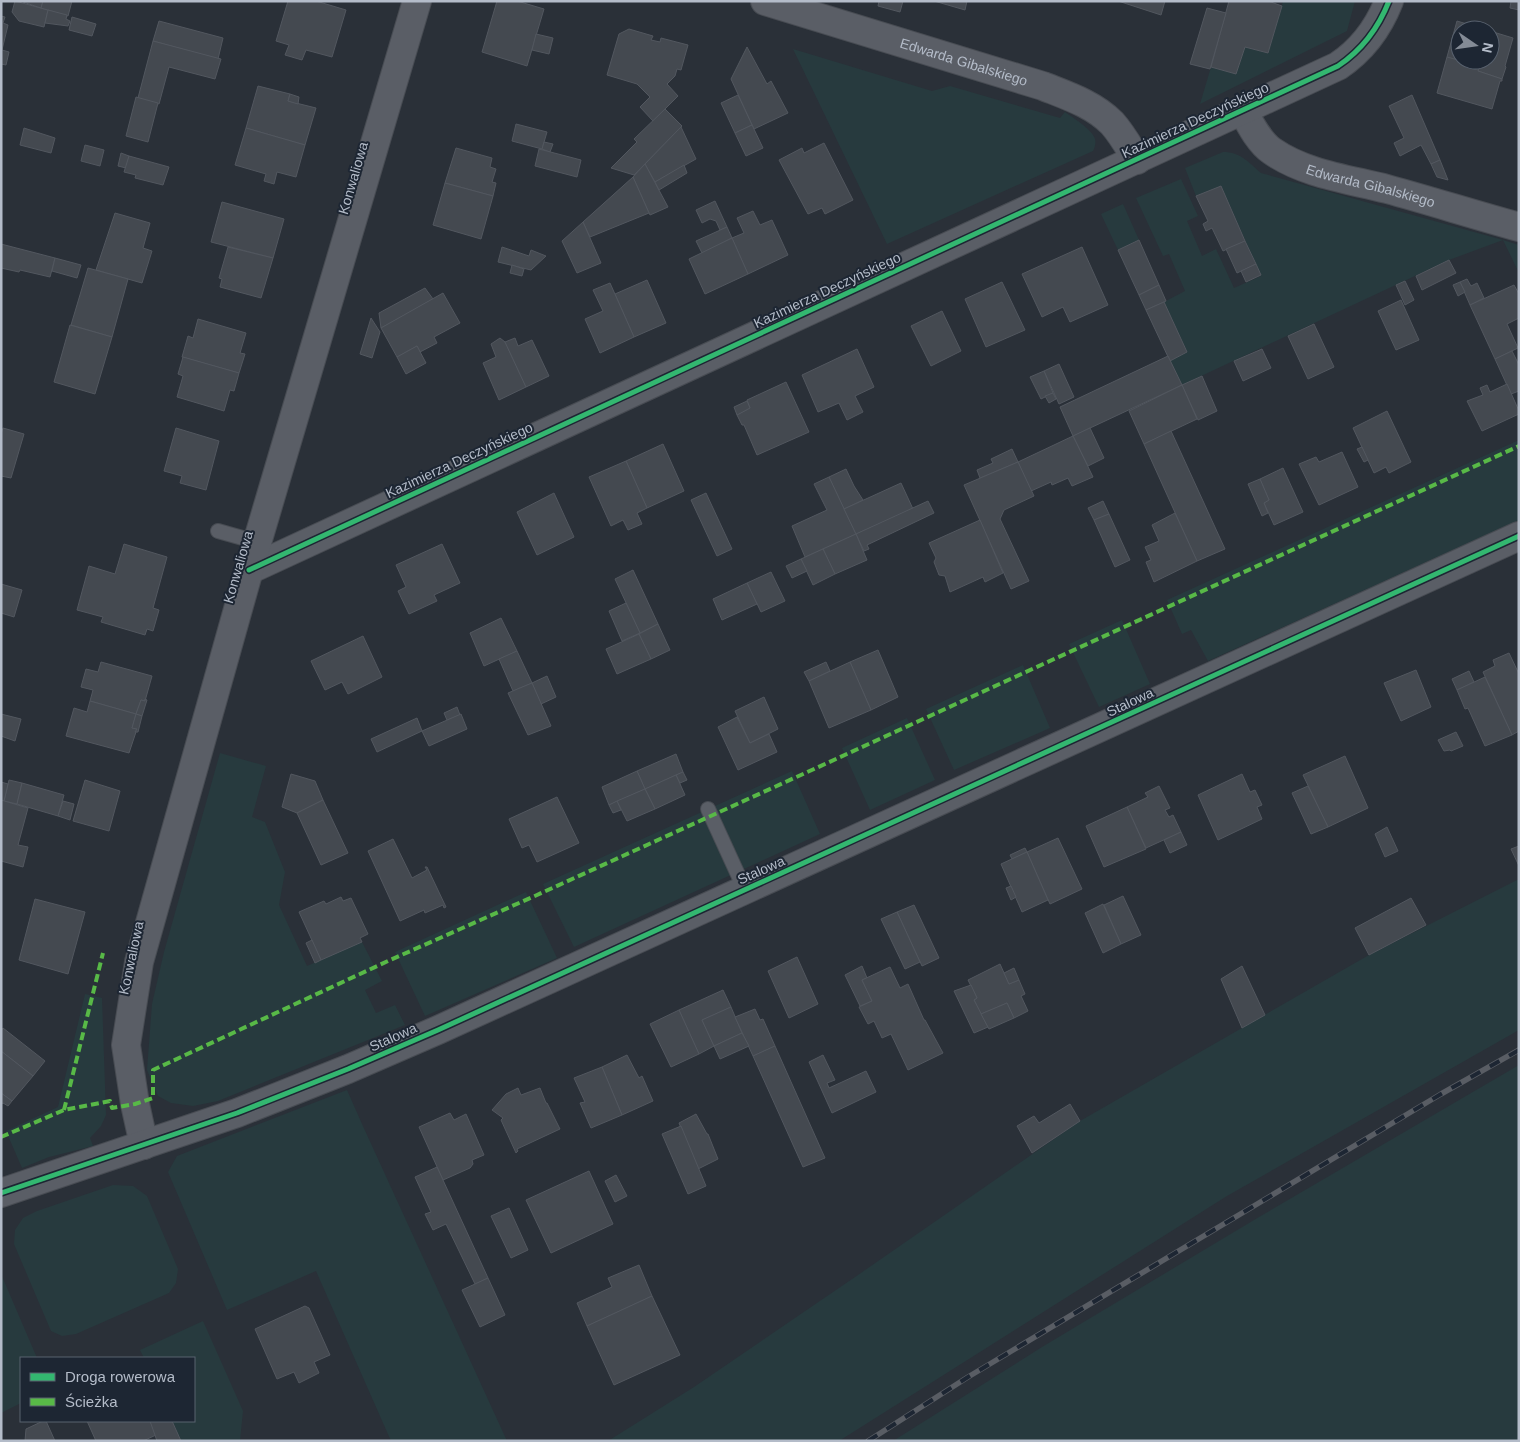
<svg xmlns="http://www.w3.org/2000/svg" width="1520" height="1442" font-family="Arial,sans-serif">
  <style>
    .green { fill: #273a3e }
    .building { fill: #444950; stroke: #52575f }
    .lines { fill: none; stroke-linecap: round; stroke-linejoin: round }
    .service-casing { stroke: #484c53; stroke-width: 16 }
    .minor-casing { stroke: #484c53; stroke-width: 30 }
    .service { stroke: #5a5e66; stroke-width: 14 }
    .minor { stroke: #5a5e66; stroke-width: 28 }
    .rail-casing { stroke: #595d64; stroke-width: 5.5 }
    .rail { stroke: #1d2633; stroke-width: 4; stroke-dasharray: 11; stroke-linecap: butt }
    .quiet { stroke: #58b947; stroke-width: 4; stroke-dasharray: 8 4; stroke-linecap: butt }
    .cycleway-casing { stroke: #1d2633; stroke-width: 8 }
    .cycleway { stroke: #33b770; stroke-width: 5 }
    .labels { text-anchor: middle; stroke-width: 4; stroke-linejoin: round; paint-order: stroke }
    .street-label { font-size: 14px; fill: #b4bcc9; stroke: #1d2633 }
  </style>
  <rect width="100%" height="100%" fill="#2a3038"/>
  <g class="green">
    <path d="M1283 1H1355L1347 31 1200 104 1211 67 1236 74 1245 47 1268 53Z"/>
    <path d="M793 49 932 91 950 86 1060 118 1065 112C1073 118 1092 129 1095 139 1096 143 1095 147 1093 151L887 244Z"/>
    <path d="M1223 152C1241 152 1248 162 1261 173L1503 240 1519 245V273L1503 240 1449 260 1182 385 1170 361 1187 352 1164 302 1185 291 1169 254 1163 256 1136 198 1181 179 1198 216 1187 221 1202 256 1216 249 1234 288 1261 276 1221 186 1196 196 1185 168Z"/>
    <path d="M1123 204 1139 240 1118 250 1101 214Z"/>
    <path d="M1519 440V520L1208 661 1191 630 1182 634 1167 600Z"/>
    <path d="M1122 620 1150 684 1099 707 1069 644Z"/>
    <path d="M1023 665 1050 728 954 770 926 709Z"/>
    <path d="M907 718 935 780 870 810 842 748Z"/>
    <path d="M220 753 266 766 252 817 265 822 285 872 279 905 307 966 362 942 382 981 365 990 376 1013 395 1005 405 1025 218 1101 193 1106 171 1103 158 1096 147 1070 152 1004 164 952Z"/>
    <path d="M792 771 820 834 574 947 543 884Z"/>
    <path d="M1519 879V1030L1227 1196 839 1441H608L694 1387 858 1275 1080 1121 1369 955Z"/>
    <path d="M526 892 557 958 425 1016 395 952Z"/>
    <path d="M85 994 102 998 106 1115 101 1126 90 1138 93 1146 49 1157 22 1168 6 1131 58 1107Z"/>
    <path d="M1519 1065V1441H893L1042 1347 1259 1217Z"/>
    <path d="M347 1090 362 1124 507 1441H391L316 1271 227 1310 168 1172 177 1156Z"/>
    <path d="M113 1185 133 1186 147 1196 178 1269 176 1283 169 1293 76 1334 62 1336 51 1331 14 1244 15 1230 23 1218 37 1211Z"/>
    <path d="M1 1274 37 1358H21V1403L1 1413Z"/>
    <path d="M203 1321 243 1411 240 1441H181L172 1421H194V1358H144L140 1350Z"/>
  </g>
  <g class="building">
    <path d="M15 1 48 10 44 27 19 21 12 12Z"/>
    <path d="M24 1H43L41 8 23 2Z"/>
    <path d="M43 1H72L68 16 41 8Z"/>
    <path d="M288 1H316L346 10 332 57 306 50 302 60 285 55 289 45 276 41Z"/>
    <path d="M497 1H517L544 9 527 66 482 52Z"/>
    <path d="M879 1H903L900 12 878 6Z"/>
    <path d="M934 1H967L965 10Z"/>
    <path d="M1118 1H1165L1161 15Z"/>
    <path d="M1229 1H1268L1282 6 1268 53 1245 47 1236 74 1211 67Z"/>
    <path d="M1511 1H1519V10L1510 8Z"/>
    <path d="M1207 8 1226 13 1210 69 1190 64Z"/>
    <path d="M48 10 67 15 66 19 70 21 68 26 45 23Z"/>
    <path d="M1 16 5 17 3 23 8 25 2 50 9 52 6 65 1 64Z"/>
    <path d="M72 17 96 24 92 36 69 30Z"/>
    <path d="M159 21 223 38 218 59 153 41Z"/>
    <path d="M1457 21 1487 30H1460V60H1490V31L1513 38 1505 66 1506 67 1502 79 1478 71 1479 66 1447 57Z"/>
    <path d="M629 29 653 36 651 40 660 42 661 38 688 45 681 70 677 69 675 76 667 84 678 96 653 121 640 107 650 97 637 84 607 75 619 34Z"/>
    <path d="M536 34 553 38 549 54 532 50Z"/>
    <path d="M153 41 221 59 215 79 169 67 159 104 138 98Z"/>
    <path d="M747 47 767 84 771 81 788 113 754 129 731 79Z"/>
    <path d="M1447 57 1479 66 1478 71 1502 79V81H1500L1492 109 1437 93Z"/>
    <path d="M258 86 290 94 288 101 316 108 305 145 246 128Z"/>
    <path d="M290 94 299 97 298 104 288 101Z"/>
    <path d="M738 95 752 125 735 133 721 103Z"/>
    <path d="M1412 95 1440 160 1431 164 1421 145 1400 156 1394 143 1404 138 1389 106Z"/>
    <path d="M136 97 158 103 148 142 126 136Z"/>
    <path d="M665 109 682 126 681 127 634 175 611 168 637 142 634 139Z"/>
    <path d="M516 124 547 132 542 149 512 141Z"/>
    <path d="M752 125 763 148 746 156 735 133Z"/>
    <path d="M681 127 696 159 655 182 645 164Z"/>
    <path d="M24 128 55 138 51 153 20 145Z"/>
    <path d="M246 128 305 145 296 177 277 172 274 184 264 181 266 174 235 165Z"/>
    <path d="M544 142 553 144 550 152 542 149Z"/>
    <path d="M824 143 853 200 825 214 822 208 808 214 779 160 802 148 804 153Z"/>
    <path d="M85 145 104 150 100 166 81 161Z"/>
    <path d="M456 148 492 158 490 167 496 169 492 182 496 183 493 196 445 183Z"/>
    <path d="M539 149 581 160 577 177 535 166Z"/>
    <path d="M121 153 129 156 126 168 118 166Z"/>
    <path d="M129 156 169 167 163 185 135 178 136 175 124 172Z"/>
    <path d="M1440 160 1448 180 1437 177 1431 164Z"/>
    <path d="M645 164 668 207 650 215 633 177Z"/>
    <path d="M684 165 687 173 659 190 655 182Z"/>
    <path d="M633 177 649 213 590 237 583 222Z"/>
    <path d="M445 183 493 196 481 239 433 225Z"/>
    <path d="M1221 186 1245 241 1223 251 1212 228 1206 231 1203 224 1208 221 1196 196Z"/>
    <path d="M715 201 727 227 720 230 716 221 710 219 702 223 696 210Z"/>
    <path d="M222 202 284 219 273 258 211 242Z"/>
    <path d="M753 211 760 225 772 220 788 255 748 274 732 238 744 233 737 218Z"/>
    <path d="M115 213 150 223 143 248 152 251 142 283 96 270Z"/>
    <path d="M583 222 601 263 577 273 562 241Z"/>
    <path d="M727 227 732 238 702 253 696 241Z"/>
    <path d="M732 238 748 274 705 294 689 259Z"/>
    <path d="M1139 240 1159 285 1139 295 1118 250Z"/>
    <path d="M1245 241 1256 264 1237 273 1226 249Z"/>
    <path d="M1 244 55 258 50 277 20 270 19 272 1 268Z"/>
    <path d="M228 247 273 258 261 298 220 287 222 279 219 278Z"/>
    <path d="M502 247 529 256 531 250 546 256 531 270 498 262Z"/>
    <path d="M1082 247 1108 305 1070 322 1063 307 1042 317 1022 274Z"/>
    <path d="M55 258 81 265 77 278 52 271Z"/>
    <path d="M1449 260 1456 273 1422 290 1416 276Z"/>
    <path d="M1256 264 1261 275 1246 282 1241 271Z"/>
    <path d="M512 265 524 269 522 276 510 273Z"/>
    <path d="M88 268 128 279 112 337 71 325Z"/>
    <path d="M1467 279 1471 286 1477 283 1484 298 1470 305 1460 282Z"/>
    <path d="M647 280 666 323 634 337 615 294Z"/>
    <path d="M1405 281 1414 300 1405 305 1396 285Z"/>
    <path d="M1002 282 1025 330 986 347 965 299Z"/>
    <path d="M1460 282 1465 292 1458 296 1453 285Z"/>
    <path d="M610 283 634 337 600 353 585 319 603 311 593 290Z"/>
    <path d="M1159 285 1166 301 1146 310 1139 295Z"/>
    <path d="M1514 285 1519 294V318L1507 324 1518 348 1495 359 1470 305Z"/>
    <path d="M425 288 433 299 381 328 379 313Z"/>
    <path d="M443 293 460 323 434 337 437 343 420 352 417 346 397 357 381 328Z"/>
    <path d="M1401 300 1419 340 1396 350 1378 311Z"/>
    <path d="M1164 302 1187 352 1170 361 1146 310Z"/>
    <path d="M942 311 961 351 931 366 911 326Z"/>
    <path d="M371 318 380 332 372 358 360 354Z"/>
    <path d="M198 319 246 333 240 353 245 354 239 373 182 357 188 336 193 338Z"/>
    <path d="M1314 324 1334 367 1308 379 1288 336Z"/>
    <path d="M70 325 112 337 95 394 54 382Z"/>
    <path d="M500 338 505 342 526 387 499 400 483 363 496 357 491 344Z"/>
    <path d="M515 338 518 346 532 340 549 376 526 387 505 342Z"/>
    <path d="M417 346 426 363 406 374 397 357Z"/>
    <path d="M857 349 874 387 855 396 863 412 847 420 839 403 818 412 802 375Z"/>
    <path d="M1262 349 1271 368 1243 381 1234 361Z"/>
    <path d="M1512 351 1519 365V391L1511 394 1495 359Z"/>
    <path d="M1168 356 1182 385 1073 436 1060 407Z"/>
    <path d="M183 357 239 373 234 391 230 390 224 411 177 397 183 376 178 374Z"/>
    <path d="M1059 364 1074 397 1059 404 1044 371Z"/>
    <path d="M1044 371 1053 393 1041 399 1030 377Z"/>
    <path d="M1202 376 1217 411 1198 420 1182 385Z"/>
    <path d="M786 382 809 432 757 455 744 425H742L737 415 750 408 747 400Z"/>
    <path d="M1507 384 1519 411V414L1482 431 1467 401 1483 395 1480 388 1487 385 1490 392Z"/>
    <path d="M1182 385 1197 419 1144 444 1129 411Z"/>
    <path d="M1053 393 1056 399 1049 403 1045 396Z"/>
    <path d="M747 401 750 408 737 415 734 407Z"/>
    <path d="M1387 411 1411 462 1389 473 1386 467 1374 473 1353 428Z"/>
    <path d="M3 428 24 434 11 478 1 476V434Z"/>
    <path d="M176 428 219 441 206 490 180 483 182 476 164 471Z"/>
    <path d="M1090 428 1104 458 1088 466 1073 436Z"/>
    <path d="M1171 431 1225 549 1197 561 1144 444Z"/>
    <path d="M1073 436 1093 477 1072 486 1068 478 1052 485 1051 482 1031 491 1018 462Z"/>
    <path d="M663 444 684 491 647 508 626 461Z"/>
    <path d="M1362 447 1368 460 1364 462 1357 449Z"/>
    <path d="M1012 449 1018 462 980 478 977 470 993 463 991 459Z"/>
    <path d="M1342 452 1358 487 1319 505 1299 464 1316 457 1319 462Z"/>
    <path d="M626 461 647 508 637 513 642 524 628 530 623 520 611 526 589 477Z"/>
    <path d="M1018 462 1034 496 1004 510 1000 519 1029 581 1011 589 964 485Z"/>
    <path d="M1283 468 1303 512 1274 525 1264 503 1269 500 1260 479Z"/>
    <path d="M846 469 854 486 863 500 844 509 829 477Z"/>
    <path d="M829 477 856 534 805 557 792 526 827 510 814 484Z"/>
    <path d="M1260 479 1269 500 1264 503 1268 513 1262 516 1248 484Z"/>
    <path d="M901 483 913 509 856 534 844 509Z"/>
    <path d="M554 493 574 537 537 555 517 512Z"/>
    <path d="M706 493 732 549 717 556 691 500Z"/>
    <path d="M928 501 934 513 867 545 869 549 864 551 856 534Z"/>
    <path d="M1103 501 1109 514 1094 520 1088 508Z"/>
    <path d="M1175 513 1197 561 1154 582 1146 562 1151 560 1145 547 1159 541 1152 525Z"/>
    <path d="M1109 514 1130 560 1115 567 1094 520Z"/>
    <path d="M980 520 1003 573 985 582 983 577 950 592 945 576 939 575 934 562 936 558 929 543Z"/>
    <path d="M856 534 867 560 835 574 823 549Z"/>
    <path d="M124 544 167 557 153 608 159 610 153 631 147 629 145 635 101 622 103 617 77 610 89 566 115 574Z"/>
    <path d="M442 544 460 583 434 595 437 601 409 614 398 591 406 587 396 565Z"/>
    <path d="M823 549 835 574 813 585 801 559Z"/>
    <path d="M801 559 807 571 792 578 786 566Z"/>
    <path d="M633 570 658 624 640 633 615 579Z"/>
    <path d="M771 572 785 601 761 612 747 583Z"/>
    <path d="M747 583 757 604 722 620 713 599Z"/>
    <path d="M1 584 22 590 14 617 1 613Z"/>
    <path d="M626 603 640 633 622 641 609 611Z"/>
    <path d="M501 618 517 651 484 666 470 633Z"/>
    <path d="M658 624 670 650 651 659 639 634Z"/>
    <path d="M639 634 651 659 617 674 606 649Z"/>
    <path d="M363 636 382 677 348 694 342 682 325 690 311 661Z"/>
    <path d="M878 650 898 697 871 710 850 662Z"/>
    <path d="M517 651 532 683 513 691 499 659Z"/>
    <path d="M1509 653 1519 674V731L1512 735 1483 672 1495 666 1493 660Z"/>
    <path d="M101 662 152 676 145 701 141 700 136 714 90 701 93 690 81 687 86 669 98 672Z"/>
    <path d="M826 662 830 671 809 681 804 672Z"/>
    <path d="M850 662 871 710 829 728 809 681Z"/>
    <path d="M1416 670 1431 707 1401 721 1384 683Z"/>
    <path d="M1469 671 1474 682 1457 690 1452 679Z"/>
    <path d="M547 676 556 697 541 704 532 683Z"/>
    <path d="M1485 677 1512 735 1485 746 1468 708 1465 709 1457 690Z"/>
    <path d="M532 683 551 726 528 735 508 693Z"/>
    <path d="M764 697 778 729 750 743 735 711Z"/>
    <path d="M145 699 147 700 142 716 136 714 141 700 145 701Z"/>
    <path d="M90 701 136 714 132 728 137 729 129 753 66 736 74 708 87 712Z"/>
    <path d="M457 707 460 715 447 720 444 713Z"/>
    <path d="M1 714 21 719 15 741 1 736Z"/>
    <path d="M136 714 142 716 138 732H135L137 729 132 728Z"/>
    <path d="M461 714 467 729 429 746 422 731Z"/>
    <path d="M737 717 750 743 769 734 777 752 738 770 718 727Z"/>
    <path d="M417 718 422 731 377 752 371 739Z"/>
    <path d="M1456 732 1463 746 1451 751 1450 750 1444 751 1438 740Z"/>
    <path d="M676 754 683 772 645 789 637 771Z"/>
    <path d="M1345 756 1368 808 1328 827 1303 775Z"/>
    <path d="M637 771 645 789 609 805 602 787Z"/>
    <path d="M683 772 687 780 680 783 676 775Z"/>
    <path d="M291 774 315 781 323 800 297 813 282 807Z"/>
    <path d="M1242 774 1250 792 1255 790 1262 805 1257 807 1262 819 1218 840 1198 795Z"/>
    <path d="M676 775 685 795 655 809 645 789Z"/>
    <path d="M9 780 22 783 17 804 4 801Z"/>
    <path d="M85 780 120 791 109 831 73 821Z"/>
    <path d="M1 782 8 784 4 801 1 800Z"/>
    <path d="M22 783 64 795 58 816 17 804Z"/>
    <path d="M1159 786 1170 808 1165 810 1169 817 1173 815 1181 832 1146 848 1127 807 1148 797 1145 793Z"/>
    <path d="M1308 786 1328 827 1311 834 1292 793Z"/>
    <path d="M645 789 655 809 627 821 617 801Z"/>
    <path d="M557 797 579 843 537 862 529 845 522 848 509 819Z"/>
    <path d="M1 800 28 808 18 845 28 847 23 867 1 861Z"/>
    <path d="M323 800 348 853 321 865 297 813Z"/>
    <path d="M63 801 74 804 70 820 58 816Z"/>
    <path d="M617 801 621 810 613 813 609 805Z"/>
    <path d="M1127 807 1146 849 1104 867 1086 826Z"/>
    <path d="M1387 827 1398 851 1385 857 1375 834Z"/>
    <path d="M1181 832 1187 845 1170 853 1164 840Z"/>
    <path d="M1058 838 1082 889 1050 904 1027 852Z"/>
    <path d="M393 839 412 878 427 870 425 867H427L446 907 444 908 443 905 425 913 424 910 400 921 368 851Z"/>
    <path d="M1519 846V866L1511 849Z"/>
    <path d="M1025 848 1027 852 1012 859 1010 855Z"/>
    <path d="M1027 852 1048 900 1022 912 1001 864Z"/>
    <path d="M1011 886 1016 897 1011 900 1006 888Z"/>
    <path d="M1123 896 1141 935 1121 944 1104 905Z"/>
    <path d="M341 897 343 901 351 898 368 934 360 938 362 942 321 960 299 912 324 901 326 904Z"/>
    <path d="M1411 898 1426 925 1369 955 1355 928Z"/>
    <path d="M35 899 85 912 68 974 19 960Z"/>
    <path d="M1103 904 1121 944 1103 953 1085 913Z"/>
    <path d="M914 905 939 958 922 966 897 912Z"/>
    <path d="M897 912 920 962 905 969 881 919Z"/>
    <path d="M312 940 321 960 315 963 306 943Z"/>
    <path d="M797 957 818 1004 789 1018 768 971Z"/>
    <path d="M1000 964 1009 984 1019 980 1025 994 1021 996 1028 1011 1014 1018 1007 1003 981 1014 974 1000 977 998 968 980Z"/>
    <path d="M862 966 867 978 862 980 872 1001 860 1006 845 975Z"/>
    <path d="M1242 966 1265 1015 1242 1028 1221 979Z"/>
    <path d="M890 967 900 988 908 984 924 1020H925L943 1053 908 1070 891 1034 882 1038 874 1021 868 1024 859 1007 872 1001 862 980Z"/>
    <path d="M1014 968 1019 980 1009 984 1004 973Z"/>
    <path d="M971 985 977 998 974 1000 988 1027 974 1033 954 991Z"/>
    <path d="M723 990 731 1007 702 1020 714 1046 699 1054 679 1010Z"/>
    <path d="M1007 1003 1014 1018 989 1029 981 1014Z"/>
    <path d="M731 1007 742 1033 714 1046 702 1020Z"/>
    <path d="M755 1009 760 1020 763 1019 775 1046 753 1056 735 1017Z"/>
    <path d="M679 1010 699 1054 671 1067 650 1024Z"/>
    <path d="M3 1028 45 1061 33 1076 1 1051V1031Z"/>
    <path d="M742 1033 749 1046 720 1059 714 1046Z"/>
    <path d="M775 1046 825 1158 803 1167 753 1056Z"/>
    <path d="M1 1051 33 1076 12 1101 1 1093Z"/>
    <path d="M627 1055 639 1078 642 1076 653 1101 622 1115 602 1067Z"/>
    <path d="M823 1055 835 1080 827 1083 829 1088 866 1071 876 1092 832 1113 809 1062Z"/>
    <path d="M602 1067 622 1115 591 1128 580 1103 585 1102 574 1078Z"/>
    <path d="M518 1088 521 1095 540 1088 546 1103H547L560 1129 517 1149 518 1151 516 1153 501 1120 503 1118 492 1110 506 1094Z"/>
    <path d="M1 1093 12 1101 8 1106 3 1103 1 1104Z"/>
    <path d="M1070 1104 1080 1121 1032 1153 1017 1126 1034 1116 1039 1123Z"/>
    <path d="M450 1113 454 1120 466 1114 484 1155 472 1160 473 1164 470 1168 443 1180 419 1127Z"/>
    <path d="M696 1114 707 1134H708L718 1159 698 1169 679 1123Z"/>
    <path d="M681 1126 706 1186 688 1194 662 1134Z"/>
    <path d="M437 1167 488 1278 475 1284 446 1224 433 1230 425 1214 431 1212 415 1177Z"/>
    <path d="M589 1171 613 1224 551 1253 526 1200Z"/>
    <path d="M616 1175 627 1196 615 1202 605 1181Z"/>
    <path d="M509 1208 528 1250 511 1258 491 1216Z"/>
    <path d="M639 1265 652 1296 587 1326 577 1303 612 1287 608 1278Z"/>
    <path d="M488 1278 505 1315 480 1327 462 1290Z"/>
    <path d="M652 1296 680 1355 614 1385 587 1326Z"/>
    <path d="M305 1306 309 1308 330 1355 314 1362 319 1373 299 1383 294 1372 277 1379 255 1329Z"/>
    <path d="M43 1421H46L55 1441H25L26 1429Z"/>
    <path d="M87 1421H150L156 1435 143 1441H96Z"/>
    <path d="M150 1421H172L181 1441H157Z"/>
  </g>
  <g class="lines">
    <g class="service-casing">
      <g id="service">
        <path d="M218 531 257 542"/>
        <path d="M708 809 745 890"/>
      </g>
    </g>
    <g class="minor-casing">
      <g id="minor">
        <path id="s1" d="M765 1 1043 86C1068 96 1093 104 1112 123 1122 134 1129 147 1137 160"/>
        <path id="s2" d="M1243 111C1250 124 1259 142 1272 151 1305 174 1348 179 1387 189 1431 201 1475 215 1519 227"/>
        <path d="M249 570 1338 66C1362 50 1378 29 1389 1"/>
        <path d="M144 1145 135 1104 126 1045 139 962 249 570 417 1"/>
        <path d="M1 1193 237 1113 348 1069 438 1030 1519 536"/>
      </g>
    </g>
    <use href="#service" class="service"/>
    <use href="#minor" class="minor"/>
    <g class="rail-casing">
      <path id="rail" d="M868 1441 968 1377 1441 1094 1519 1050"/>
    </g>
    <use href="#rail" class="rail"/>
    <g class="quiet">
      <path d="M64 1110 103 953"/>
      <path d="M1 1137 64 1110 110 1101 112 1108 135 1104 153 1098V1070L388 961 537 895 836 759 1519 446"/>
    </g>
    <g class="cycleway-casing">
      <g id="cycleway">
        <path d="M249 570 1338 66C1362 50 1378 29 1389 1"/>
        <path d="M1 1193 237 1113 348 1069 438 1030 1519 536"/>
      </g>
    </g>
    <use href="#cycleway" class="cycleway"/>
  </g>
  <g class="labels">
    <g class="street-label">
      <text dy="5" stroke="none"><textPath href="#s1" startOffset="208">Edwarda Gibalskiego</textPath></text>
      <text transform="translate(1195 120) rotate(-25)" y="5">Kazimierza Deczyńskiego</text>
      <text transform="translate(353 178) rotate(-74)" y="5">Konwaliowa</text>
      <text dy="5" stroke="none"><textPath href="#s2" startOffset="155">Edwarda Gibalskiego</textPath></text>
      <text transform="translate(827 290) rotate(-25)" y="5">Kazimierza Deczyńskiego</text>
      <text transform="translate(459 460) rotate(-25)" y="5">Kazimierza Deczyńskiego</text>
      <text transform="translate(238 567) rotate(-74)" y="5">Konwaliowa</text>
      <text transform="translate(1130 702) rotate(-25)" y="5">Stalowa</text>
      <text transform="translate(761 870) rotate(-24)" y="5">Stalowa</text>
      <text transform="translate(131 958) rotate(-78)" y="5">Konwaliowa</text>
      <text transform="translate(393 1037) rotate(-24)" y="5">Stalowa</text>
    </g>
  </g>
  <rect width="1520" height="1442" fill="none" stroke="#b4bcc9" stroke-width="5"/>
  <rect x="20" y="1357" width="175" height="65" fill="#1d2633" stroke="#59626f"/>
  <rect x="30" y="1373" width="25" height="8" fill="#33b770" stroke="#59626f"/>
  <text x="65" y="1382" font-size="15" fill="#b4bcc9">Droga rowerowa</text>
  <rect x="30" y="1398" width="25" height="8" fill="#58b947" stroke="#59626f"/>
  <text x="65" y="1407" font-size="15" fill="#b4bcc9">Ścieżka</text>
  <g transform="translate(1475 45) rotate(103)"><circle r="24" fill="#1d2633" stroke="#59626f"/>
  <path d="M0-4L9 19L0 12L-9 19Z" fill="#848b96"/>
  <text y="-8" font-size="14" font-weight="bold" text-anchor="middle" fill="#b4bcc9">N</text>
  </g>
</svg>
